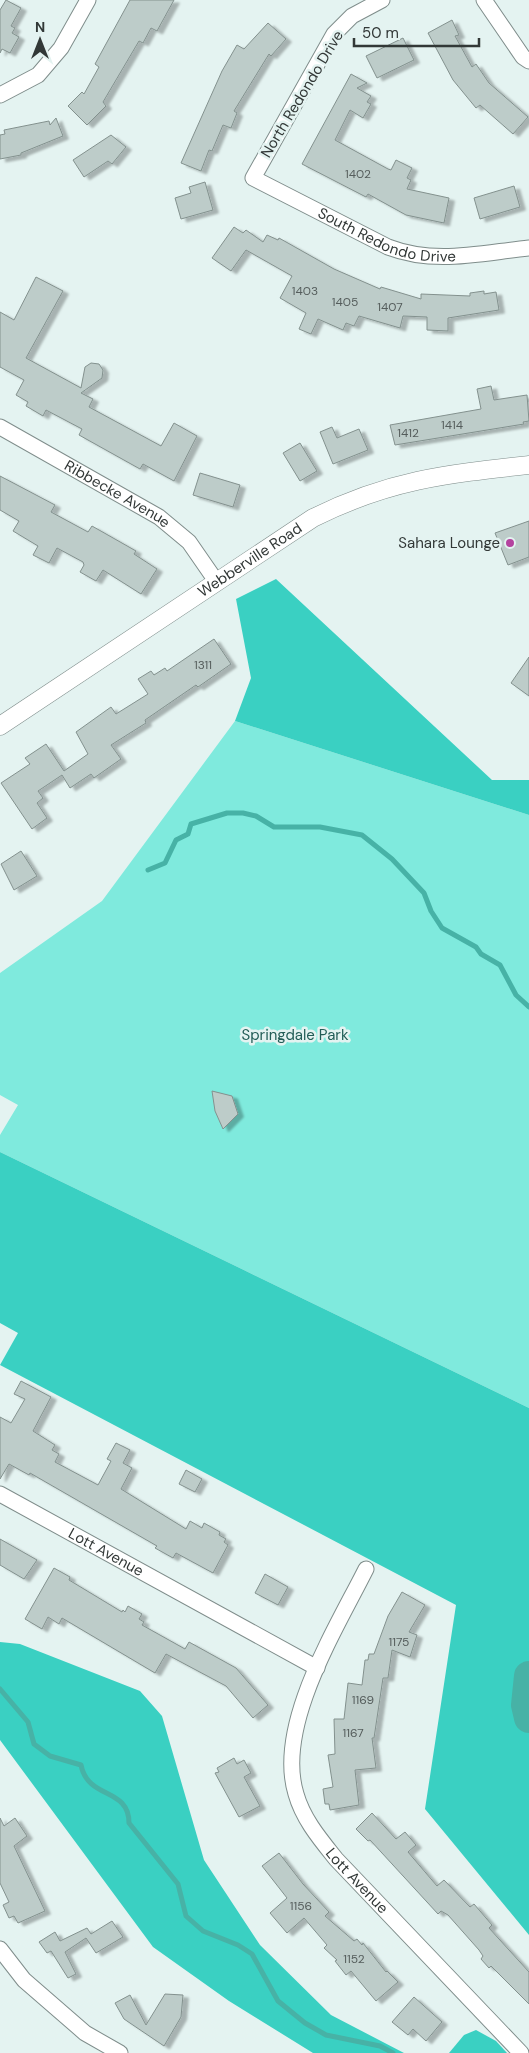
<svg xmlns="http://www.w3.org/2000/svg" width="529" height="2053" font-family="'DM Sans',sans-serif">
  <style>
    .green { fill: #7feadd }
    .forest { fill: #3ad0c2 }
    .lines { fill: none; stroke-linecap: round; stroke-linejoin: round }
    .stream { stroke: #47b2a6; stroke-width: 5 }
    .river { stroke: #47b2a6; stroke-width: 30 }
    .building { fill: #bdccc9; stroke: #83918e; filter: url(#shadow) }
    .minor-casing { stroke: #7f8d8b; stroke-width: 17 }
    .tertiary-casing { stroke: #7f8d8b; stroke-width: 19 }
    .minor { stroke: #fff; stroke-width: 15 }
    .tertiary { stroke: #fff; stroke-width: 18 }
    .poi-dot { fill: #b4439f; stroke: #e4f3f1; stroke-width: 2 }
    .labels { text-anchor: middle; stroke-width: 5; stroke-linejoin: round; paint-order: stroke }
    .number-label { font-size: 12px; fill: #555d5c }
    .street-label { font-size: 15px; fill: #323837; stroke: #e4f3f1 }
    .poi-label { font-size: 15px; fill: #323837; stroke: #e4f3f1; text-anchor: end }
    .park-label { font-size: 15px; fill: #225d57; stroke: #e4f3f1 }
  </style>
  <defs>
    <filter id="shadow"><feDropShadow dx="5.5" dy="3" stdDeviation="1" flood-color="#0004"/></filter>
  </defs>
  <rect width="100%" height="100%" fill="#e4f3f1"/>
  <path class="green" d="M235 721 529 815V1408L0 1152V1135L18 1105 0 1095V973L102 901Z"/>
  <g class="forest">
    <path d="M276 579 492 780H529V815L235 721 251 678 236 599Z"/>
    <path d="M0 1152 529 1408V1935L425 1809 456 1605 0 1365 18 1333 0 1323Z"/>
    <path d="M0 1642 20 1644 140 1691 162 1716 204 1860 260 1945 331 2015 404 2053H313L229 2001 153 1947 0 1740Z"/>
    <path d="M476 2030 496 2041 507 2053H449L464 2035Z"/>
  </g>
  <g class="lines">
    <g class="stream">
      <path d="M148 870 165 863 176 840 188 834 191 824 227 813H243L256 816 274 827H320L362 835 392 859 424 893 431 911 442 928 476 947 481 954 500 965 516 995 529 1007"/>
      <path d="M0 1689 28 1722 34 1744 50 1756 81 1765C88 1800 129 1787 129 1823L178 1884 186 1916 203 1931 238 1945 252 1954 278 2001 305 2023 326 2035 380 2046 393 2053"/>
    </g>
    <path class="river" d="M529 1676 526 1705 529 1718"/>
  </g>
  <g class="building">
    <path d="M6 0 21 8 11 26 15 28 12 33 19 37 10 53 2 49 0 53V10Z"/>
    <path d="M130 0H174L157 31 151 28 143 43 139 41 103 102 106 106 87 125 68 106 82 92 84 94 99 67 95 64Z"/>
    <path d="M452 20 459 35 455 36 472 67 476 64 489 83 528 117 513 134 480 105 476 108 453 80 428 33Z"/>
    <path d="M268 23 286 39 271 56 269 54 234 111 237 113 231 128 223 125 212 151 209 150 201 171 181 163 222 71 237 45 244 49Z"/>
    <path d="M403 38 414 60 377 78 366 56Z"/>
    <path d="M351 74 367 83 357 88 371 96 367 102 371 104 363 118 350 110 335 140 388 169 391 170 396 160 412 168 407 178 411 180 407 189 449 198 444 223 406 215 368 194 366 197 302 164Z"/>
    <path d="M56 118 63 136 21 153V155L0 159V135L5 134 4 130 49 121 50 125Z"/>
    <path d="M111 135 126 147 112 164 108 161 84 177 73 160Z"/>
    <path d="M205 182 213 210 181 219 175 198 191 193 189 187Z"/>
    <path d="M514 186 520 207 480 219 474 198Z"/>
    <path d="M234 227 243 233 246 230 263 242 267 235 278 240 279 238 334 269 380 289 381 287 421 299V294L470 296V293L484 291V294L496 292 499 310 448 318V331L427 330V317L403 316 400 328 359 316 354 326 346 323 343 330 318 319 311 334 299 329 306 313 280 298 292 276 246 250 231 271 212 258Z"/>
    <path d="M36 277 63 291 26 358 81 388 85 367 91 363 99 364 103 370 102 378 81 393 93 399 89 407 161 446 174 423 197 436 174 481 143 464 140 469 79 435 82 429 46 410 43 416 26 406 28 402 16 395 24 380 0 367V312L14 320Z"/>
    <path d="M491 386 494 400 527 395 529 421 523 422 524 424 395 445 390 425 481 409 477 389Z"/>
    <path d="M332 427 337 438 359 429 368 450 333 464 320 432Z"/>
    <path d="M300 443 317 471 300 481 283 453Z"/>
    <path d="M200 473 240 485 233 507 193 495Z"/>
    <path d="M0 476 55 505 51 512 88 532 92 526 136 551 134 554 157 569 141 594 103 570 96 581 80 572 84 565 83 562 57 548 49 563 33 555 38 546 13 531 19 521 0 510Z"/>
    <path d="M529 521V557L508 565 495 533Z"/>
    <path d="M214 639 231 664 198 687 196 685 145 720 146 723 111 745 121 759 94 778 91 774 70 788 62 775 38 791 43 798 37 803 47 818 32 829 1 783 30 764 25 758 46 744 64 771 88 754 76 732 111 707 116 714 148 694 138 679 151 671 154 675 165 668 167 671Z"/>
    <path d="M529 657V696L511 683Z"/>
    <path d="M21 851 37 876 14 890 1 864Z"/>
    <path d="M212 1091 232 1096 238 1114 223 1129 215 1111Z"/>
    <path d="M21 1381 51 1397 33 1431 55 1445 52 1450 59 1454 55 1462 98 1485 111 1461 107 1459 116 1443 130 1450 123 1463 132 1468 121 1489 186 1529 190 1521 202 1528 204 1523 220 1532 219 1535 226 1539 224 1542 228 1545 213 1573 176 1553 173 1558 155 1548 157 1546 30 1473 29 1475 9 1464 0 1479V1417L11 1423 25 1399 14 1394Z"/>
    <path d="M186 1470 202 1479 195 1492 179 1484Z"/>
    <path d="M0 1539 37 1560 24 1579 0 1565Z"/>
    <path d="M54 1568 70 1577 69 1580 122 1612 123 1610 125 1612 128 1606 142 1614 139 1619 144 1622 142 1625 185 1649 189 1642 236 1668 268 1705 253 1718 226 1686 166 1654 155 1673 62 1618 59 1624 48 1617 42 1629 25 1619Z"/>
    <path d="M265 1574 288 1587 278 1605 255 1593Z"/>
    <path d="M402 1592 425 1605 409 1632 417 1635 410 1657 392 1650 388 1678H383L374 1738H372L376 1768 355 1770 359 1805 330 1810 329 1804H325L323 1789 333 1787 328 1755 335 1754 334 1719H344L348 1683 362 1685 365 1660H368L369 1654H374L388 1616Z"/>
    <path d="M234 1758 237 1764 244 1760 251 1773 244 1777 260 1806 239 1817 215 1773 219 1772 217 1768Z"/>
    <path d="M372 1813 396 1839 405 1832 416 1845 408 1852 437 1886 444 1880 470 1907 474 1904 492 1925 489 1928 529 1972V2004L491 1966 489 1968 481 1959 483 1956 479 1950 448 1915 441 1911 438 1914 370 1840 368 1841 356 1829Z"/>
    <path d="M0 1818 4 1826 15 1818 27 1836 14 1846 45 1911 18 1923 14 1916 9 1918 3 1905 9 1902 0 1883Z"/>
    <path d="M279 1853 303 1884 329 1912 325 1916 354 1941 357 1939 362 1945 363 1943 386 1972 387 1971 398 1982 376 2001 351 1971 346 1975 335 1961 337 1960 324 1948 327 1945 304 1918 287 1933 270 1913 287 1898 262 1866Z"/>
    <path d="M112 1921 123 1937 96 1953 86 1938 65 1952 76 1974 68 1978 51 1951 47 1953 39 1942 55 1932 60 1941 87 1928 91 1934Z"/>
    <path d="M165 1994 183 1995 181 2017 164 2046 124 2019 115 2003 130 1995 146 2025Z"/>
    <path d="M414 1997 442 2022 426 2041 413 2029 408 2035 392 2022Z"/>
  </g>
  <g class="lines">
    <g class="minor-casing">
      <g id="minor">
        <path id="s1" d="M382 0 352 16 334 34 253 178 388 247C435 265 480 253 529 248"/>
        <path d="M484 0 523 57 529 61"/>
        <path d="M0 95 38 75 61 48 88 0"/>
        <path id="s2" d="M0 427 159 517 189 542 216 581"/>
        <path id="s3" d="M0 1494 317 1668"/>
        <path id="s4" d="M366 1569C336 1629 275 1726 296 1794 303 1819 320 1839 336 1859L521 2053"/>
        <path d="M0 1949 24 1980 85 2033 120 2053"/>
      </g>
    </g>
    <g class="tertiary-casing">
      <g id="tertiary">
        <path id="s5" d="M0 726 313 518C389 480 446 474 529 465"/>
      </g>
    </g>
    <use href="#minor" class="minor"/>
    <use href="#tertiary" class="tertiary"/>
  </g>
  <circle class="poi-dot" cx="510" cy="543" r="5"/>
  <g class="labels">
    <g class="number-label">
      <text x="358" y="178">1402</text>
      <text x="305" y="295">1403</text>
      <text x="345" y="306">1405</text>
      <text x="390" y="311">1407</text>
      <text x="452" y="429">1414</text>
      <text x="408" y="437">1412</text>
      <text x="203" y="669">1311</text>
      <text x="399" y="1646">1175</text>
      <text x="363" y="1704">1169</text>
      <text x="353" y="1737">1167</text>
      <text x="301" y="1910">1156</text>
      <text x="354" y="1963">1152</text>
    </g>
    <g class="street-label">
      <text transform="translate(302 94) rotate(-59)" y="5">North Redondo Drive</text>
      <text dy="5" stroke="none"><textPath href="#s1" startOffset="372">South Redondo Drive</textPath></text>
      <text dy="5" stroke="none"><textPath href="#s2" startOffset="135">Ribbecke Avenue</textPath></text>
      <text dy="5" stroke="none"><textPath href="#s5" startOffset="300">Webberville Road</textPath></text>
      <text dy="5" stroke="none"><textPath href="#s3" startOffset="121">Lott Avenue</textPath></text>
      <text dy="5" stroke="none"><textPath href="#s4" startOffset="348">Lott Avenue</textPath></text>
    </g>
    <g class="poi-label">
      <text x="500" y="548">Sahara Lounge</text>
    </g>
    <g class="park-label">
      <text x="295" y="1040">Springdale Park</text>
    </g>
  </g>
  <g transform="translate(40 40)" stroke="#e4f3f1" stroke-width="4" paint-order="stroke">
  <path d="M0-4L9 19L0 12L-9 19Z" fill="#323837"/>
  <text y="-8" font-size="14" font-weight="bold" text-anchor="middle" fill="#323837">N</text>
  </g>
  <path d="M354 38v8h125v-8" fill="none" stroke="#323837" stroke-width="2.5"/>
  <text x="362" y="38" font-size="15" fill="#323837" stroke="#e4f3f1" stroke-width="4" paint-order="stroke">50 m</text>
</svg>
